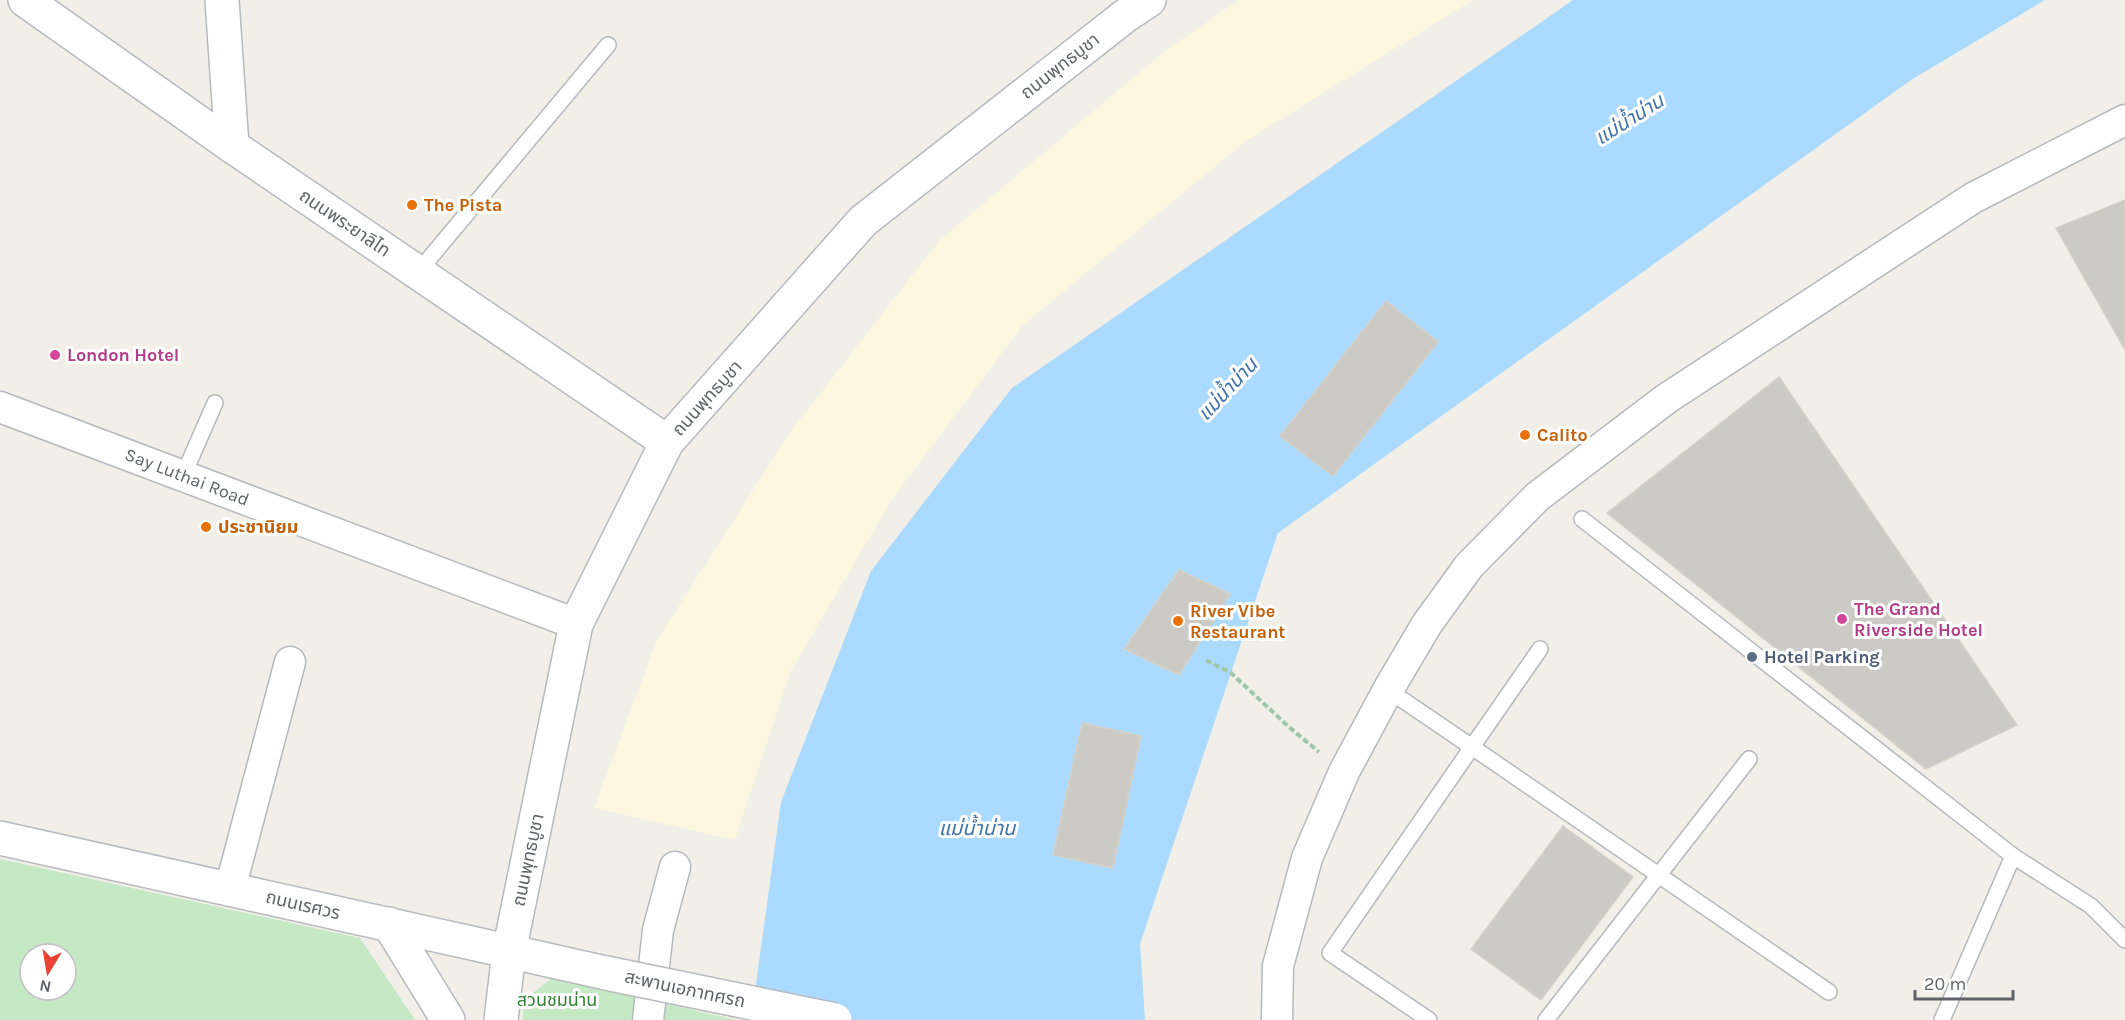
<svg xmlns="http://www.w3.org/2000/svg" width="2125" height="1020" font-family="Karla,'Noto Sans Thai',sans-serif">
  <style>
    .commercial { fill: #fef7e0 }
    .green { fill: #c5e8c5; fill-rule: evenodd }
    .water { fill: #aadaff }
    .building { fill: #cccac5; stroke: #d6d1c6; stroke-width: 1.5 }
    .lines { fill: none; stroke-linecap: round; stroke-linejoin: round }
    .lane-casing { stroke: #b5b8bc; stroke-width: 18 }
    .street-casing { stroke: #b5b8bc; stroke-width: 33 }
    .secondary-casing { stroke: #b6babf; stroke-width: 36 }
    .path { stroke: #9cc7a9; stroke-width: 4; stroke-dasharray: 6 3; stroke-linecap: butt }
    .lane { stroke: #fff; stroke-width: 15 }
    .street { stroke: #fff; stroke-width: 30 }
    .secondary { stroke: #fff; stroke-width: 33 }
    .secondary-bridge-casing { stroke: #b6babf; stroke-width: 36; stroke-linecap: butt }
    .secondary-bridge { stroke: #fff; stroke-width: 33 }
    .food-dot { fill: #e8710a; stroke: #fff; stroke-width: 2 }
    .hotel-dot { fill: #d1479c; stroke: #fff; stroke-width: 2 }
    .service-dot { fill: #5c6f8a; stroke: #fff; stroke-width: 2 }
    .labels { text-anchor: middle; stroke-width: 6; stroke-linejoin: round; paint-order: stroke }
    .street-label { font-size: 18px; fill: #5f6368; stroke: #fff }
    .food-label { font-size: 18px; font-weight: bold; fill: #c56008; stroke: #fff; text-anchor: start }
    .hotel-label { font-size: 18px; font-weight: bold; fill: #b23c85; stroke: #fff; text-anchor: start }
    .service-label { font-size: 18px; font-weight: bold; fill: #4e5e75; stroke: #fff; text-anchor: start }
    .park-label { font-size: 18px; fill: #348238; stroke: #fff }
    .water-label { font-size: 20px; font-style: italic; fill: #4174aa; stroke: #fff }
  </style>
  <rect width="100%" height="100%" fill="#f1efe8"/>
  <path class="commercial" d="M1239 0H1473L1246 141 1023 325 893 498 790 672 735 840 594 808 657 640 791 431 939 241 1165 51Z"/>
  <g class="green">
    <path d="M0 859 360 938 415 1020H0ZM30 954H66V990H30Z"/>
    <path d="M552 978 737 1020H523L524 1000Z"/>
  </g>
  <path class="water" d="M1573 0H2045L1911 80 1278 533 1140 944 1145 1020H751L781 802 871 571 1012 388Z"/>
  <g class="building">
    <path d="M2125 200V350L2056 228Z"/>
    <path d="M1386 301 1438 342 1333 476 1280 436Z"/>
    <path d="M1779 377 2017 725 1926 769 1607 513Z"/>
    <path d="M1179 570 1230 594 1179 675 1124 649Z"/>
    <path d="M1082 723 1141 736 1113 868 1053 855Z"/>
    <path d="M1563 826 1633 877 1541 1000 1471 949Z"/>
  </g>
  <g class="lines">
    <g class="lane-casing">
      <g id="lane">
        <path d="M418 272 608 45"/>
        <path d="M183 476 215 403"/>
        <path d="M1582 519 2013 856 2091 906 2125 940"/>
        <path d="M1540 649 1472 747 1829 992"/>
        <path d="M1388 690 1472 747 1330 953 1429 1020"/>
        <path d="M1546 1020 1749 759"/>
        <path d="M1942 1020 2013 856"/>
      </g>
    </g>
    <g class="street-casing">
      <g id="street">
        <path d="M0 407 576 624"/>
        <path d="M230 889 290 662"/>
        <path d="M648 1020 658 930 675 867"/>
        <path d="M1277 1020 1278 966 1307 858 1344 772 1388 690 1427 624 1469 566 1537 497 1666 399 1973 198 2125 120"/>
      </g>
    </g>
    <g class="secondary-casing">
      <g id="secondary">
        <path d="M25 0 232 146 667 442"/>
        <path d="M222 0 232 146"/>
        <path d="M0 838 606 973"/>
        <path d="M389 924 448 1020"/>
        <path d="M501 1020 509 952 576 624 667 442 863 221 1125 16 1149 0"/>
      </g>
    </g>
    <path class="path" d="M1206 660 1231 673 1289 727 1319 752"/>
    <use href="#lane" class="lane"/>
    <use href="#street" class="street"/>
    <use href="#secondary" class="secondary"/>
    <g class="secondary-bridge-casing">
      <path id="secondary-bridge" d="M606 973 835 1020"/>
    </g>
    <use href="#secondary-bridge" class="secondary-bridge"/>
  </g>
  <g class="food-dot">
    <circle cx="412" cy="205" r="6"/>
    <circle cx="1525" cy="435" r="6"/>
    <circle cx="206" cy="527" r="6"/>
    <circle cx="1178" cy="621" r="6"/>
  </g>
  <g class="hotel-dot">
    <circle cx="55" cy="355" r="6"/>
    <circle cx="1842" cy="619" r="6"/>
  </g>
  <circle class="service-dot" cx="1752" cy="657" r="6"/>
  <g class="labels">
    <g class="street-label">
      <text transform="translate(1060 66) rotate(-38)" y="6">ถนนพุทธบูชา</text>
      <text transform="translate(345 223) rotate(34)" y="6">ถนนพระยาลิไท</text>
      <text transform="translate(707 398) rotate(-48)" y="6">ถนนพุทธบูชา</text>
      <text transform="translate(187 477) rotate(21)" y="6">Say Luthai Road</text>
      <text transform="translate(528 860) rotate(-78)" y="6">ถนนพุทธบูชา</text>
      <text transform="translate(303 905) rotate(13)" y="6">ถนนเรศวร</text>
      <text transform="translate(685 989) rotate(12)" y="6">สะพานเอกาทศรถ</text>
    </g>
    <g class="food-label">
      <text x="424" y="211">The Pista</text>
      <text x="1537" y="441">Calito</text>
      <text x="218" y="533">ประชานิยม</text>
      <text x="1190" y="617">River Vibe<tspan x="1190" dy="21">Restaurant</tspan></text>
    </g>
    <g class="hotel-label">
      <text x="67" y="361">London Hotel</text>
      <text x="1854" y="615">The Grand<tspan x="1854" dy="21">Riverside Hotel</tspan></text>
    </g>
    <g class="service-label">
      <text x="1764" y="663">Hotel Parking</text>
    </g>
    <g class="park-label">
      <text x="557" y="1006">สวนชมน่าน</text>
    </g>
    <g class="water-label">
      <text transform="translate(1629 119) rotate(-32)" y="7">แม่น้ำน่าน</text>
      <text transform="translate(1227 389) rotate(-47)" y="7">แม่น้ำน่าน</text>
      <text x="977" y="835">แม่น้ำน่าน</text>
    </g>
  </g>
  <g transform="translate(48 972) rotate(191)"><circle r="28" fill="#ffffff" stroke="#bfc1c3" stroke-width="1.5"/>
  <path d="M0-4.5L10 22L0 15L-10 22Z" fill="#ea4335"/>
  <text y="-9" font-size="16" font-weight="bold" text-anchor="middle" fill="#5f6368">N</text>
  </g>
  <path d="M1915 990v9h98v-9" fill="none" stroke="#5f6368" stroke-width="3"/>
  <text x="1924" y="990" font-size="18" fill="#5f6368" stroke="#ffffff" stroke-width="4.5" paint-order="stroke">20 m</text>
</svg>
